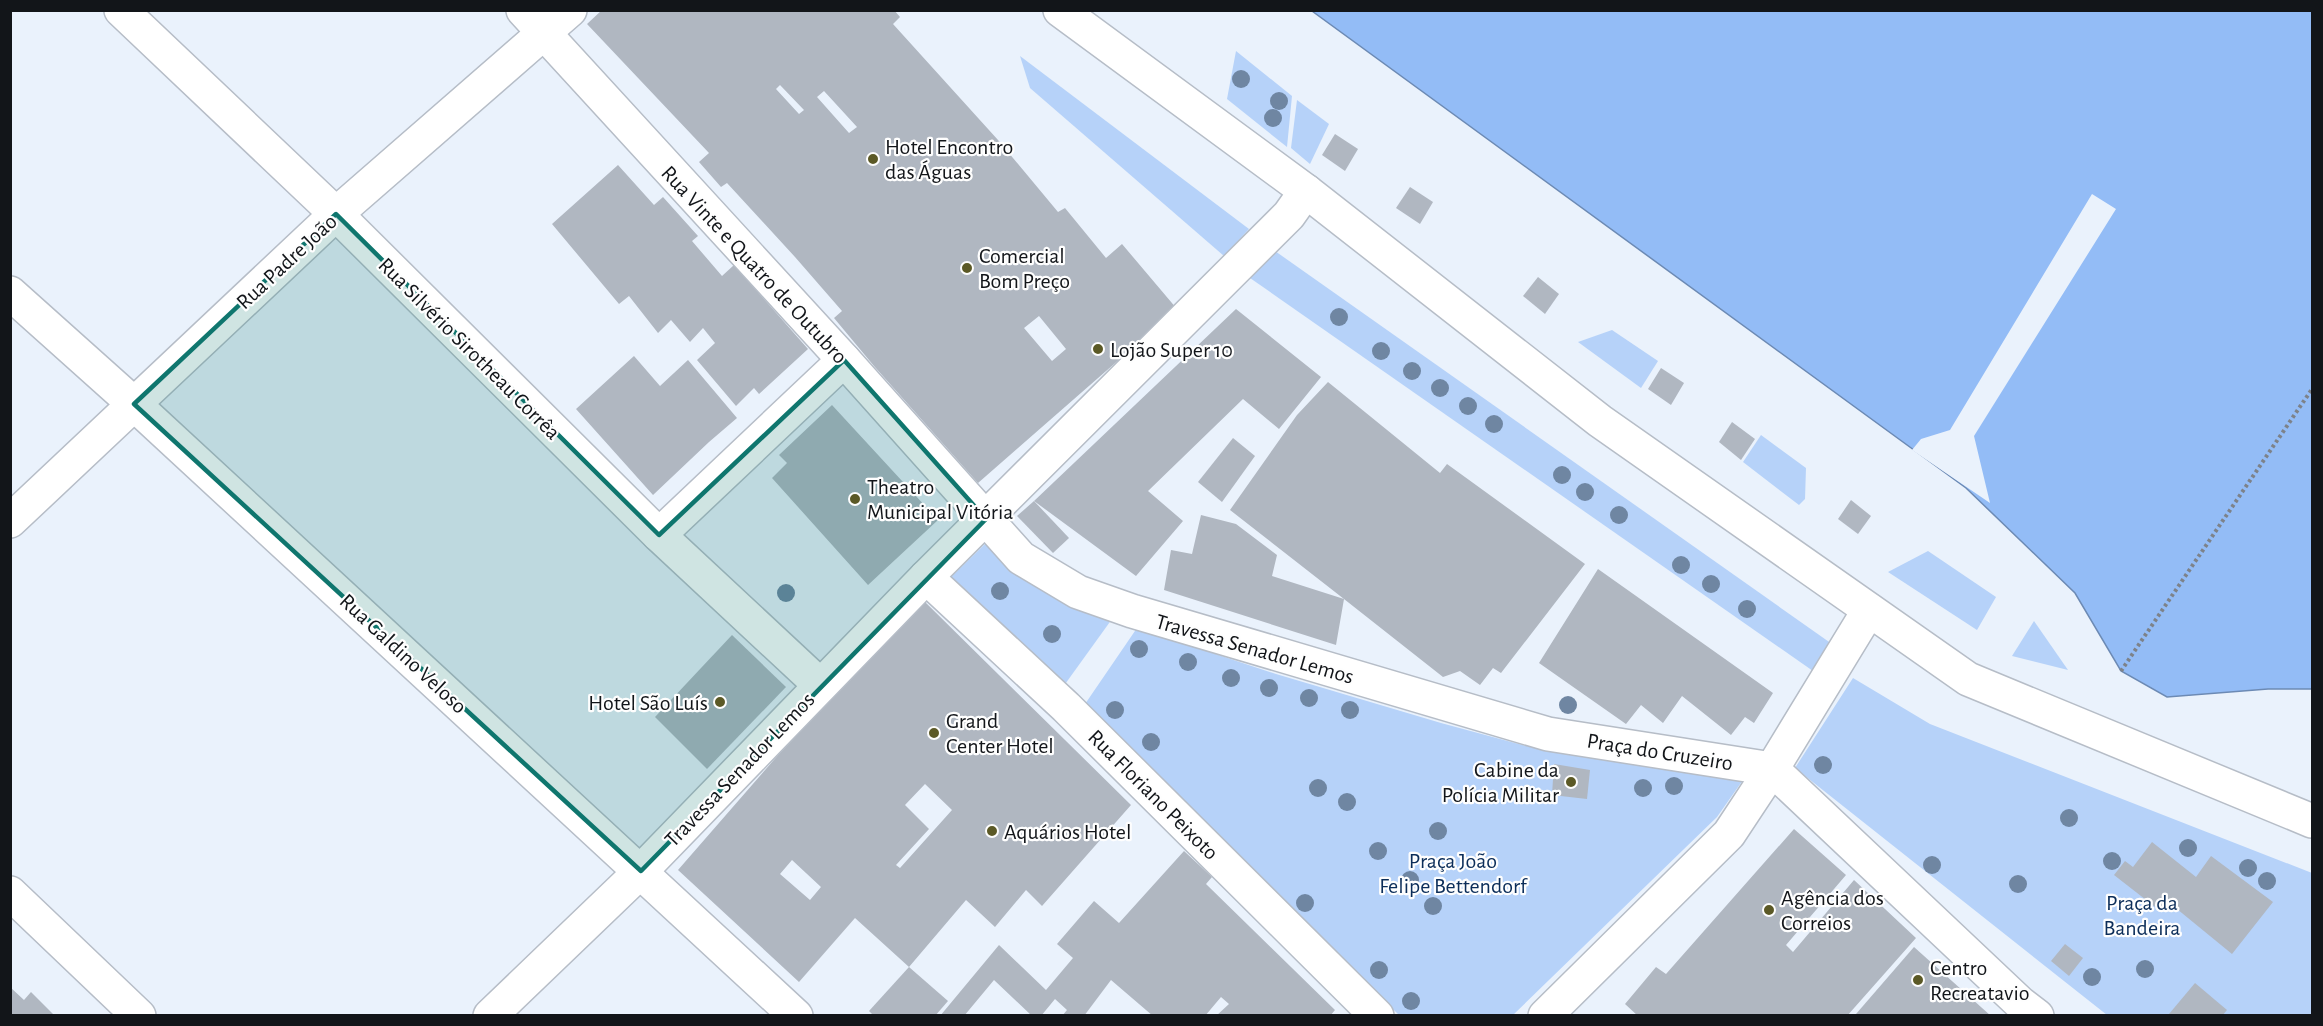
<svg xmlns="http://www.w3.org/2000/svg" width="2323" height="1026" font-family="'Alegreya Sans',sans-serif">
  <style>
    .green { fill: #b6d2f9 }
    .water { fill: #93bcf6; stroke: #6c8ab4; stroke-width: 1.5 }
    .pier { fill: #eaf2fc }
    .building { fill: #b0b7c1; fill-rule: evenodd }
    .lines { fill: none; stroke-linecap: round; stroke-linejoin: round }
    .minor-casing { stroke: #b6bdc7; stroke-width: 36 }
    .major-casing { stroke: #b6bdc7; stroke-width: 36 }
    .path { stroke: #7d8289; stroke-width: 4; stroke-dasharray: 3 3; stroke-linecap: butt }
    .minor { stroke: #fff; stroke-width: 33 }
    .major { stroke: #fff; stroke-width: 33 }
    .tree { fill: #6f86a2 }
    .marked { fill: #0f766e; fill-opacity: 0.2; stroke: #0f766e; stroke-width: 4.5; stroke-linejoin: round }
    .poi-dot { fill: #5b5926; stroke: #fefefe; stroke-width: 2 }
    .labels { text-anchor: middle; stroke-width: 4.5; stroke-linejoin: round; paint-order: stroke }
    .poi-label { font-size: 22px; fill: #121519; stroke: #fefefe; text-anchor: start }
    .street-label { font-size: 22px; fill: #121519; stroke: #fefefe }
    .park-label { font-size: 22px; fill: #0b2d59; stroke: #fefefe }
  </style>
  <rect width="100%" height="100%" fill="#eaf2fc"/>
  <g class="green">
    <path d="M1236 51 1292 96 1287 147 1227 99Z"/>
    <path d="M1020 56 1249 229 1224 256 1030 88Z"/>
    <path d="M1297 100 1329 124 1310 164 1291 148Z"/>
    <path d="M1275 251 1832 644 1813 671 1250 278Z"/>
    <path d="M1612 330 1658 361 1641 388 1578 342Z"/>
    <path d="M1761 435 1806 468 1805 499 1799 505 1743 462Z"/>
    <path d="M986 543 1112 619 1063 687 949 579Z"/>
    <path d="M1928 551 1996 597 1977 630 1888 572Z"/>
    <path d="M2034 621 2068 670 2012 656Z"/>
    <path d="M1137 628 1276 674 1441 723 1545 751 1743 780 1717 817 1513 1015H1399L1083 707Z"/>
    <path d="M1853 678 1930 724 2312 873V1015H2107L1795 768Z"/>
  </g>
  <path class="water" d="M1312 11H2312V689H2268L2167 697 2121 671 2075 593 1966 488Z"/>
  <path class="pier" d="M2092 194 2116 209 1974 436 1990 503 1912 450 1921 439 1950 430Z"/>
  <g class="building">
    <path d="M602 10H894L900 17 893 24 998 140 1058 212 1065 208 1106 258 1122 244 1177 309 978 483 874 366 834 318 842 311 795 257 727 183 721 187 699 162 709 153 587 24ZM780 85 804 110 799 114 776 89ZM824 91 857 127 849 133 817 97ZM1039 316 1066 349 1052 361 1024 328Z"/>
    <path d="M1335 134 1358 149 1345 171 1322 155Z"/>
    <path d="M618 165 654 205 663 197 698 236 692 241 722 276 734 265 808 349 759 394 754 388 736 406 697 360 715 343 703 328 690 342 671 320 658 333 629 296 619 304 552 224Z"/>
    <path d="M1410 187 1433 202 1420 224 1396 208Z"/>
    <path d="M1538 277 1559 294 1545 314 1523 296Z"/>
    <path d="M1236 309 1321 377 1279 429 1243 399 1148 491 1183 521 1136 576 1034 501Z"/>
    <path d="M634 356 660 386 688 360 737 418 709 442 653 495 576 409Z"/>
    <path d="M1661 368 1684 383 1671 405 1648 389Z"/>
    <path d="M1328 382 1440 473 1447 464 1585 564 1501 673 1493 668 1480 685 1460 671 1443 677 1344 599 1336 645 1164 590 1171 550 1192 554 1201 515 1236 524 1277 555 1272 576 1344 599 1230 510 1297 415Z"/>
    <path d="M832 405 938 520 868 585 772 478 787 463 779 455Z"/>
    <path d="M1732 422 1755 439 1741 460 1719 442Z"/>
    <path d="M1233 438 1255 456 1222 502 1198 482Z"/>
    <path d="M1851 500 1871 516 1858 534 1838 519Z"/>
    <path d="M1034 501 1069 538 1053 553 1017 516Z"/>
    <path d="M1598 569 1773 693 1754 723 1745 717 1731 735 1682 696 1663 723 1641 705 1626 724 1539 663Z"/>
    <path d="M924 601 1131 805 1042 906 1026 890 995 927 966 900 909 967 855 918 799 982 678 870 779 754ZM925 784 952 810 900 868 896 865 929 829 905 805ZM792 860 821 887 810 900 780 874Z"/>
    <path d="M732 635 786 687 707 769 655 717Z"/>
    <path d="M1554 764 1590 770 1587 799 1552 795Z"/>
    <path d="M1794 829 1846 875 1786 945 1793 952 1854 880 1916 938 1847 1016H1638L1625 1004 1656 967 1666 974Z"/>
    <path d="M2152 842 2196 877 2211 856 2273 902 2232 954 2166 900 2159 910 2114 875 2125 861 2133 867Z"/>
    <path d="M1184 851 1212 877 1206 884 1335 1010 1330 1016H1216L1229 1004 1221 997 1205 1016H1153L1111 980 1084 1016H1062L1067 1010 1055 999 1041 1016H1032L994 980 964 1016H940L999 945 1046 990 1073 958 1057 944 1094 901 1119 923Z"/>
    <path d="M2065 944 2083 958 2069 976 2051 961Z"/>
    <path d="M1914 947 1991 1016 1856 1014Z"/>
    <path d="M909 967 948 1001 935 1016H874L869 1011Z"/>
    <path d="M2195 983 2227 1010 2222 1016 2169 1014Z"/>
    <path d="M10 987 24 1000 31 992 55 1016H10Z"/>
  </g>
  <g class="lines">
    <g class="minor-casing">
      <g id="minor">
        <path d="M121 10 336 214 659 535 820 685"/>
        <path d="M523 10 844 360 1021 558 1078 592 1132 611 1548 734 1772 769 2020 1003 2037 1016"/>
        <path d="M1060 10 1306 191 1600 421 1968 679 2312 821"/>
        <path d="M10 293 134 404 796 1016"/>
        <path d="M10 521 336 214 570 10"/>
        <path d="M659 535 844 360"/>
        <path d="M926 577 1066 707 1377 1016"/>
        <path d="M490 1016 641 871 926 577 1289 215 1306 191"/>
        <path d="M1545 1016 1729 834 1772 769 1869 610"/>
      </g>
    </g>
    <g class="major-casing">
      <path id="major" d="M10 893 139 1016"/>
    </g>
    <path class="path" d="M2121 671 2312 389"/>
    <use href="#minor" class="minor"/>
    <use href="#major" class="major"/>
  </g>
  <g class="tree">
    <circle cx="1241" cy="79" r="9"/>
    <circle cx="1279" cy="101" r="9"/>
    <circle cx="1273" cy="118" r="9"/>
    <circle cx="1339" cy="317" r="9"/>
    <circle cx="1381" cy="351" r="9"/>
    <circle cx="1412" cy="371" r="9"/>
    <circle cx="1440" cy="388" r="9"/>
    <circle cx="1468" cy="406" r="9"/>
    <circle cx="1494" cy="424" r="9"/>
    <circle cx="1562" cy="475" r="9"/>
    <circle cx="1585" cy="492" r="9"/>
    <circle cx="1619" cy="515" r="9"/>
    <circle cx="1681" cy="565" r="9"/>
    <circle cx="1711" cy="584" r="9"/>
    <circle cx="1000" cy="591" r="9"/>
    <circle cx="786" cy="593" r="9"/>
    <circle cx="1747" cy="609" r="9"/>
    <circle cx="1052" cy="634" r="9"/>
    <circle cx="1139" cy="649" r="9"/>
    <circle cx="1188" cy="662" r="9"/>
    <circle cx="1231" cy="678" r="9"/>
    <circle cx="1269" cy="688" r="9"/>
    <circle cx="1309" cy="698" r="9"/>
    <circle cx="1568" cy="705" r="9"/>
    <circle cx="1115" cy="710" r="9"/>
    <circle cx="1350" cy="710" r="9"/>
    <circle cx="1151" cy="742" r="9"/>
    <circle cx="1823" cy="765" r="9"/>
    <circle cx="1674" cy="786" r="9"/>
    <circle cx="1318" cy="788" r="9"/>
    <circle cx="1643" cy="788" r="9"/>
    <circle cx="1347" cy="802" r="9"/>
    <circle cx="2069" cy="818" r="9"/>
    <circle cx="1438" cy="831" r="9"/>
    <circle cx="2188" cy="848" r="9"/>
    <circle cx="1378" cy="851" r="9"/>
    <circle cx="2112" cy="861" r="9"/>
    <circle cx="1932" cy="865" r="9"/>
    <circle cx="2248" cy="868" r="9"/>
    <circle cx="1410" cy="880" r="9"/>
    <circle cx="2267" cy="881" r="9"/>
    <circle cx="2018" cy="884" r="9"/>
    <circle cx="1305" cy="903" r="9"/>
    <circle cx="1433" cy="906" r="9"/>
    <circle cx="2145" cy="969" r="9"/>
    <circle cx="1379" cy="970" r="9"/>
    <circle cx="2092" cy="977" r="9"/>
    <circle cx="1411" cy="1001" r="9"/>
  </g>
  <path class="marked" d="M336 214 659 535 844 360 986 519 641 871 134 404Z"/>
  <g class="poi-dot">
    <circle cx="873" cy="159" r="6"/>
    <circle cx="967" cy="268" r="6"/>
    <circle cx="1098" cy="349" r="6"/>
    <circle cx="855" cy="499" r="6"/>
    <circle cx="720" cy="702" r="6"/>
    <circle cx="934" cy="733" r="6"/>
    <circle cx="1571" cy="782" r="6"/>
    <circle cx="992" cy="831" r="6"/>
    <circle cx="1769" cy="910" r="6"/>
    <circle cx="1918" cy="980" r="6"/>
  </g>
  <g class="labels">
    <g class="poi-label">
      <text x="885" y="154">Hotel Encontro<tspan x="885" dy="25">das Águas</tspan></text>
      <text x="979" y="263">Comercial<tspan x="979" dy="25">Bom Preço</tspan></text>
      <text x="1110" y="357">Lojão Super 10</text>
      <text x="867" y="494">Theatro<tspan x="867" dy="25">Municipal Vitória</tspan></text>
      <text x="708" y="710" text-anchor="end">Hotel São Luís</text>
      <text x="946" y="728">Grand<tspan x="946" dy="25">Center Hotel</tspan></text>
      <text x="1559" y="777" text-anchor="end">Cabine da<tspan x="1559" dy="25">Polícia Militar</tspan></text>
      <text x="1004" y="839">Aquários Hotel</text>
      <text x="1781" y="905">Agência dos<tspan x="1781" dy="25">Correios</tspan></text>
      <text x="1930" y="975">Centro<tspan x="1930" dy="25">Recreatavio</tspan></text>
    </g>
    <g class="street-label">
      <text transform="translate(286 261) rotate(-43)" y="8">Rua Padre João</text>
      <text transform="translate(755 264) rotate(47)" y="8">Rua Vinte e Quatro de Outubro</text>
      <text transform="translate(470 348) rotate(45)" y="8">Rua Silvério Sirotheau Corrêa</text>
      <text transform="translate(1255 648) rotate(16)" y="8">Travessa Senador Lemos</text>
      <text transform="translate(404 653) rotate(43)" y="8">Rua Galdino Veloso</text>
      <text transform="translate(1660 751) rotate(9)" y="8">Praça do Cruzeiro</text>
      <text transform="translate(739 769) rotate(-46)" y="8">Travessa Senador Lemos</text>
      <text transform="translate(1154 794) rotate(45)" y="8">Rua Floriano Peixoto</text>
    </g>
    <g class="park-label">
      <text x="1453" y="868">Praça João<tspan x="1453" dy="25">Felipe Bettendorf</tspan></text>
      <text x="2142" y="910">Praça da<tspan x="2142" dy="25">Bandeira</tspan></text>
    </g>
  </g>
  <rect width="2323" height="1026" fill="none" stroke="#121519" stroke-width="24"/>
</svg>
